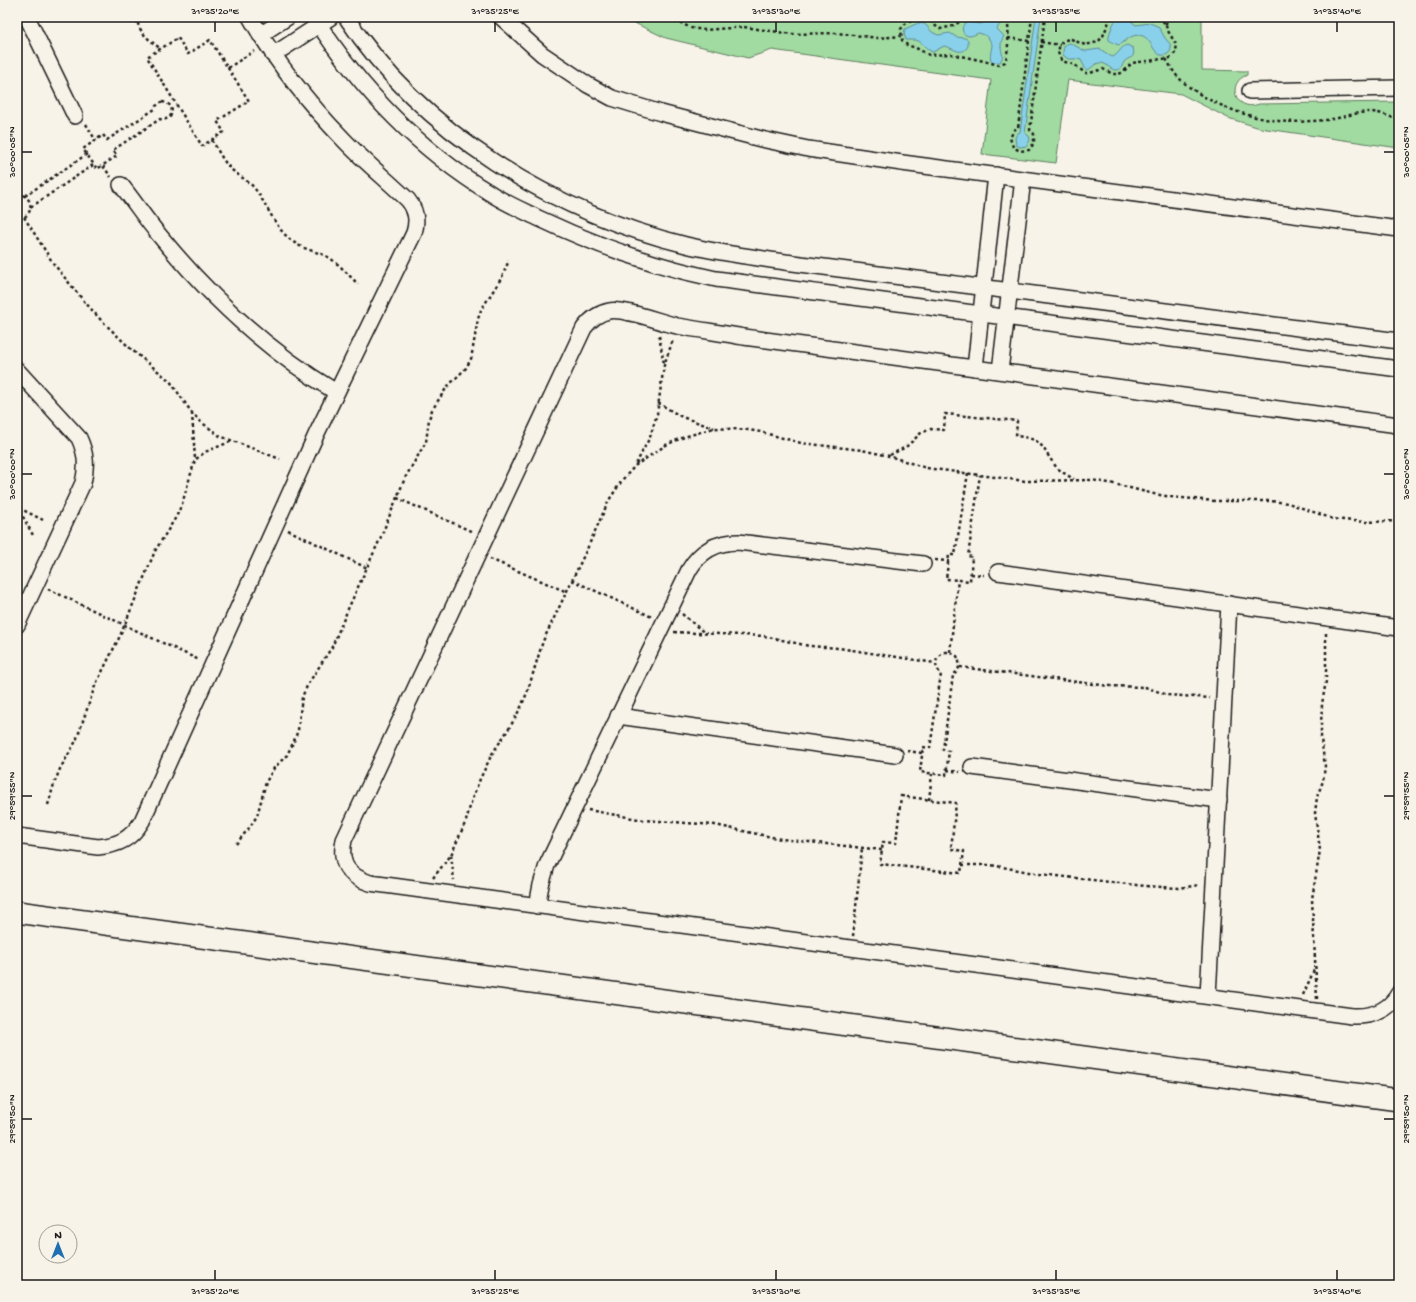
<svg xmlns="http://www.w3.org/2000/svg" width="1416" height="1302" font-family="'Gochi Hand',sans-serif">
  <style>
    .green { fill: #a1dba1; stroke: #5e7c5e }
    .water { fill: #89d1ea; stroke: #5d8998 }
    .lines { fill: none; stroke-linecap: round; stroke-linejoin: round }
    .street-casing { stroke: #1c1c1c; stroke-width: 18 }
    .secondary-casing { stroke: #1c1c1c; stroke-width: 24 }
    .path { stroke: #1c1c1c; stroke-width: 2.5; stroke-dasharray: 3 3; stroke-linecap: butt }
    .street { stroke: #f7f3e8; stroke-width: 15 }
    .secondary { stroke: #f7f3e8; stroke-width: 21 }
    .ticks { fill: none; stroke: #1c1c1c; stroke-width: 1.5 }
    .neatline { fill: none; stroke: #1c1c1c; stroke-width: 1.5 }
    .ticks-label { font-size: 10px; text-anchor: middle; fill: #1c1c1c }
  </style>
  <rect width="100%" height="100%" fill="#f7f3e8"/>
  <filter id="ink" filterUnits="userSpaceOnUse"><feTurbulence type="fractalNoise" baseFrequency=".025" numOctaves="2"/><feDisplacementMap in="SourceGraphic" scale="8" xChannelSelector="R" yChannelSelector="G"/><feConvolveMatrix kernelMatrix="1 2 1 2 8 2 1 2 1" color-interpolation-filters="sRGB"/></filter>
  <g filter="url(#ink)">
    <path class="green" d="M622 17H1202V70L1247 71V75C1225 83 1236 113 1259 104L1399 102V148L1260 128 1228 118 1181 94 1068 80 1056 163 982 154 991 80 772 50 748 58 666 38Z"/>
    <g class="water">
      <path d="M995 17H999L1002 20 997 29 1004 36C1002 39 1001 42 1001 46 1001 53 1005 55 1000 62 985 64 992 52 992 44L987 36 979 33C977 33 973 36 970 36 961 36 960 25 967 22L980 24 992 20Z"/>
      <path d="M1036 17H1041L1025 133 1029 136 1030 140 1027 146 1020 147 1016 145 1015 138 1017 134 1020 132Z"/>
      <path d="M1118 17H1126L1136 25 1150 23 1157 26 1160 29 1165 38 1171 45C1172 52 1168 56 1160 55 1150 49 1150 31 1133 36 1127 38 1124 43 1119 45L1113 43 1109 40C1108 34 1114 21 1118 17Z"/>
      <path d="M918 23 925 24 932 32 938 35 950 33 956 37 965 38 968 40V46C962 57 954 48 944 46L933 52C925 50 922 39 913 40 911 40 909 40 906 40L904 34 905 29Z"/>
      <path d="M1070 43 1085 51 1100 49 1112 57C1119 55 1120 47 1127 45L1133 48C1136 60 1129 56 1124 62 1122 66 1121 70 1116 70 1109 70 1107 62 1099 63 1093 64 1091 70 1086 70L1081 60 1076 59H1068L1063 55C1063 49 1063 44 1070 43Z"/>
    </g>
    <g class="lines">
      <g class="street-casing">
        <g id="street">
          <path d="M27 17 75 116"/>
          <path d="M314 17C359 87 418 149 490 193 505 203 522 210 538 218 595 245 654 266 716 279L1399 369"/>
          <path d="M346 17C423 134 553 212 686 245 719 253 752 257 785 262L1399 341"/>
          <path d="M501 17 542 54 588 85 612 98 661 113 761 139 808 149 902 163 1399 229"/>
          <path d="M260 35 288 17"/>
          <path d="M273 55 331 17"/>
          <path d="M1250 91 1399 88"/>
          <path d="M121 185C135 202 146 220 160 236 209 296 269 352 336 392"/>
          <path d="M975 368 996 175"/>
          <path d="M17 370 79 438C86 453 87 466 83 483L17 625"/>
          <path d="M1000 371 1023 179"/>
          <path d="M1399 426 1391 424 744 337C722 333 699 330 677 326 660 322 624 308 609 311 598 313 591 319 584 328L344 840C339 864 348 876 370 883L1352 1016C1371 1017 1389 1011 1399 993"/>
          <path d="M998 572 1399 628"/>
          <path d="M618 716 895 755"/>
          <path d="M972 767 1219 800"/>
          <path d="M17 836 98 847C119 845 131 839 142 821L316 435 414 233C418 220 416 210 408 200 387 180 364 161 344 140 307 102 276 62 250 17"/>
          <path d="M537 906 541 885 547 865 689 570C700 551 716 542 738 542L923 564"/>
          <path d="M1208 996 1229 604"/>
        </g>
      </g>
      <g class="secondary-casing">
        <path id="secondary" d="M17 912 1399 1100"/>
      </g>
      <g class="path">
        <path d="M136 17C140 34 147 38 161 49"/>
        <path d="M669 17 691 28 705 30 744 27 792 34 837 33 878 38 901 36"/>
        <path d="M917 17 905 24 901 29 902 40 907 45 916 48 929 55 951 54 984 61 999 65 1005 62C1008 57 1009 32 1008 26 1007 23 1005 20 1004 17"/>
        <path d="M926 17C932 20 934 26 940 29L953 26 967 17"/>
        <path d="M974 17H985"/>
        <path d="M1032 17 1018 128 1014 130 1010 138 1013 147 1020 151 1029 150 1034 143V134L1030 130 1045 17"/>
        <path d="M1111 17 1103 36 1098 42 1085 45 1071 39 1065 40 1062 42 1060 45 1058 51 1059 56 1062 61 1075 65 1085 73H1090L1103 69 1113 74H1119L1123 72 1132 63 1170 58 1175 53 1177 46 1168 31 1165 24 1162 20 1153 18 1138 19 1135 17"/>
        <path d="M1165 24 1172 17"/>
        <path d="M178 38 188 54 210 40 249 101 217 121 224 132 202 146 147 57Z"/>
        <path d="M1008 38 1029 41"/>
        <path d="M1041 42 1060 45"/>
        <path d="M1166 59C1170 65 1173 72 1178 77 1201 101 1246 118 1279 121 1294 123 1310 121 1325 120 1340 119 1355 112 1370 112 1380 112 1390 117 1399 120"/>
        <path d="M228 68 254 51"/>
        <path d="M162 102C171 103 174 109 170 117L164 120 160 119 113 150 117 156 97 169 83 149 103 135 107 140 155 109 156 106Z"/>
        <path d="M86 124 96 141"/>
        <path d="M212 140C218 150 223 162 232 170 240 177 249 181 255 189 268 206 275 228 292 241 302 249 315 251 326 256 338 262 348 275 358 284"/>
        <path d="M103 166 111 177"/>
        <path d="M17 194C35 195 35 217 17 220"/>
        <path d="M25 196 87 154"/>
        <path d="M31 207 93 165"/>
        <path d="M24 217 53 263 83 300 100 319 132 350 170 381 192 413 201 422 220 436 280 459"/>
        <path d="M659 336 664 364"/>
        <path d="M658 403 682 417 714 428"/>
        <path d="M192 413 195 459"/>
        <path d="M890 455 906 447 921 433 931 429 944 430 945 414 1017 421 1016 436C1043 439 1040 445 1054 464 1059 471 1067 475 1074 479"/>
        <path d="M636 464 650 437 657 414 664 365 673 340"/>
        <path d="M968 473 955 555H949L946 579 970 581 972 557 968 556 980 475"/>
        <path d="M397 498 473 532"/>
        <path d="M17 506 34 537"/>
        <path d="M19 508 43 520"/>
        <path d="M288 530 367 568"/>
        <path d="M490 559 567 592"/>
        <path d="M935 560 949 561"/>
        <path d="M971 574 984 575"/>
        <path d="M572 580 652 617"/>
        <path d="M48 589 199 660"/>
        <path d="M682 614 706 634"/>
        <path d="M674 632 764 636 809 646 839 648 935 663"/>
        <path d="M945 652H950L957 656C961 664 960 670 953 675L943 750 949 751 946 775 920 772 923 747 930 748 941 674C933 666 935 656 945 652Z"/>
        <path d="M950 652 958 580"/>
        <path d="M960 667 1109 686 1145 687 1168 695 1210 698"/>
        <path d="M907 751 922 753"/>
        <path d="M947 770 960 772"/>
        <path d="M901 796 956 803 951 849 964 851 961 873 880 864 883 842 896 843Z"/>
        <path d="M929 800 932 774"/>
        <path d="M48 805 54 784 60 769 76 741 95 686 120 636 155 551 176 517 182 504 195 460 205 452 232 441"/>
        <path d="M588 810 644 820 715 825 781 839 882 850"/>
        <path d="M236 844 249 828 257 816 266 782 274 768 287 755 294 741 298 730 302 697 308 684 332 647 348 609 380 539 405 478 426 442 429 419 432 410 447 387 466 368 471 359 478 319 481 310 502 277 509 260"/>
        <path d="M451 855 454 880"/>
        <path d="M962 865H991L1040 874 1145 886 1179 888 1200 885"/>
        <path d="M433 878 451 855 466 821 472 799 480 779 492 754 510 727 521 707 527 693 543 641 587 549 609 500 623 479 636 465 666 445 684 437 714 428 749 430 761 432 801 443 862 450 889 456 926 468 1025 481 1092 480 1114 484 1154 494 1171 497 1215 501H1270L1288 503 1333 519 1364 522 1399 521"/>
        <path d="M853 936 862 848"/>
        <path d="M1303 995 1315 968"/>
        <path d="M1317 999 1312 899 1320 850 1315 813 1317 797 1323 781 1325 766 1321 739V725L1322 704 1326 681V631"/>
      </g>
      <use href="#street" class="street"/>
      <use href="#secondary" class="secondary"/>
    </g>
  </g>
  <path class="ticks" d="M215 22V32M495 22V32M776 22V32M1056 22V32M1337 22V32M22 152H32M1384 152H1394M22 474H32M1384 474H1394M22 796H32M1384 796H1394M22 1119H32M1384 1119H1394M215 1270V1280M495 1270V1280M776 1270V1280M1056 1270V1280M1337 1270V1280"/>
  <rect width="1416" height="1302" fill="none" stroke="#f7f3e8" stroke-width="44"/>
  <g transform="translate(58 1244)"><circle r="19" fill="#f7f3e8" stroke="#9f9d96"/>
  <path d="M0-3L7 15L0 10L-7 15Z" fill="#1f6fb2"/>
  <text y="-6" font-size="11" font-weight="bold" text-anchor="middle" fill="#1c1c1c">N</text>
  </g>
  <rect x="22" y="22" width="1372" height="1258" class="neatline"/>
  <g class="ticks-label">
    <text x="215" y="14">31°35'20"E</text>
    <text x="495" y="14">31°35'25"E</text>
    <text x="776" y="14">31°35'30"E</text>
    <text x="1056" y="14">31°35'35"E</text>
    <text x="1337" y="14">31°35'40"E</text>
    <text transform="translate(11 152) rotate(-90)" y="4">30°00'05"N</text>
    <text transform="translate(1405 152) rotate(-90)" y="4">30°00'05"N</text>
    <text transform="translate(11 474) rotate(-90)" y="4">30°00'00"N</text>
    <text transform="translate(1405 474) rotate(-90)" y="4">30°00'00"N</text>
    <text transform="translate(11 796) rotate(-90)" y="4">29°59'55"N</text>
    <text transform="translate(1405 796) rotate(-90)" y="4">29°59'55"N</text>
    <text transform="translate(11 1119) rotate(-90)" y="4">29°59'50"N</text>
    <text transform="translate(1405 1119) rotate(-90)" y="4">29°59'50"N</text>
    <text x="215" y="1294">31°35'20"E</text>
    <text x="495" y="1294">31°35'25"E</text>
    <text x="776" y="1294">31°35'30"E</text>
    <text x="1056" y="1294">31°35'35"E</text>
    <text x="1337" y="1294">31°35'40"E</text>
  </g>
</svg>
